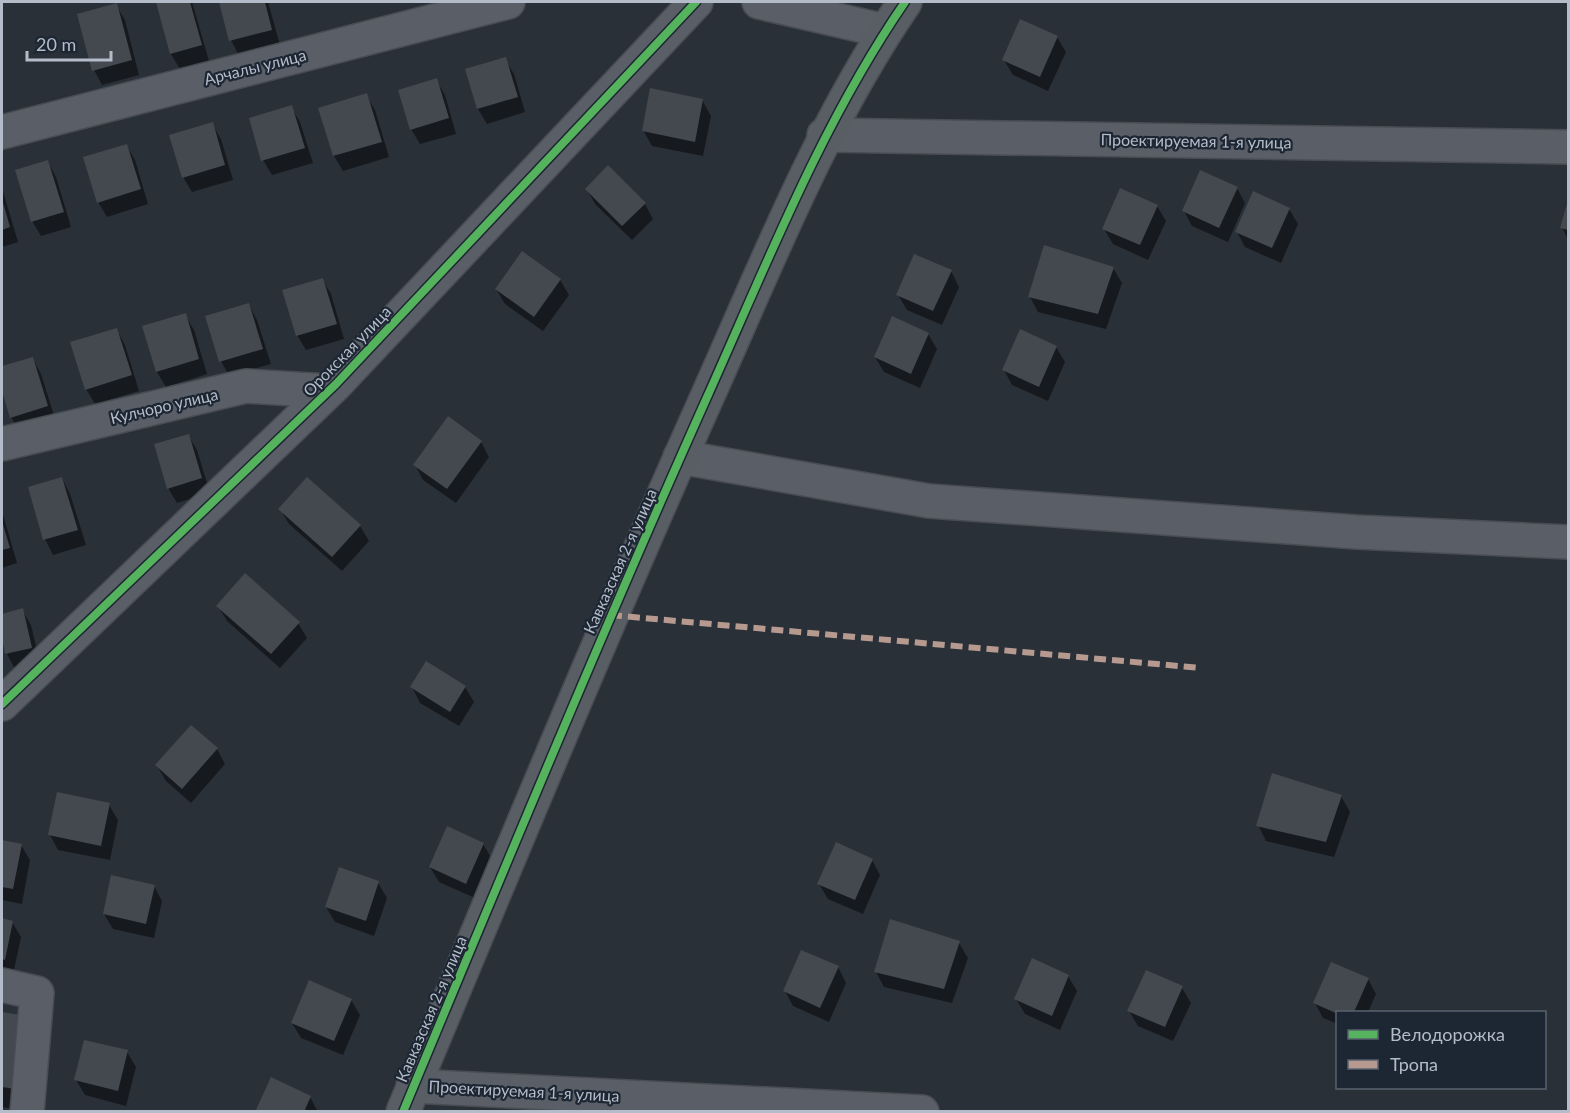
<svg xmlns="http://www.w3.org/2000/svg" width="1570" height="1113" font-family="Lato,sans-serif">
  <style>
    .shadow { fill: #0007 }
    .building { fill: #444950 }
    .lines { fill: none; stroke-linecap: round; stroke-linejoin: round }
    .street-casing { stroke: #484c53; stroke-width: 36 }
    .secondary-casing { stroke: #484c53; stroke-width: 36 }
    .street { stroke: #5a5e66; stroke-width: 33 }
    .secondary { stroke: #595d64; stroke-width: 33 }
    .quiet { stroke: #b69a8f; stroke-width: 6; stroke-dasharray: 12 6; stroke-linecap: butt }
    .cycleway-casing { stroke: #1d2633; stroke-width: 11 }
    .cycleway { stroke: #56b35d; stroke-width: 8 }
    .labels { text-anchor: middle; stroke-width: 4.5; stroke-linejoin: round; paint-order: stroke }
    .street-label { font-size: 16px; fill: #b4bcc9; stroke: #1d2633 }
  </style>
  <rect width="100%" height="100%" fill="#2a3038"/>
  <g class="shadow">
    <path d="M157 2H192L209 61 180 69 171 54Z"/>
    <path d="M220 2H268L280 45 239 56 231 40Z"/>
    <path d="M116 5 125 20 139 75 102 85 94 70Z"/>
    <path d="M1057 37 1066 52 1048 91 1013 75 1004 60Z"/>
    <path d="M505 59 514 74 525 112 487 124 478 109 467 70Z"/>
    <path d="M436 80 445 95 456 134 420 144 411 129Z"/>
    <path d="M366 95 375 110 389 157 343 171 334 156 320 109Z"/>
    <path d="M702 100 711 116 703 156 652 146 643 130Z"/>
    <path d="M291 107 300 122 313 163 272 175 263 160Z"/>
    <path d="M212 124 221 139 233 180 192 192 183 177Z"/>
    <path d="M126 145 135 160 148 204 107 217 98 202Z"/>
    <path d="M48 162 56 177 71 227 41 236 32 221Z"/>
    <path d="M2 188 18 242 2 247Z"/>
    <path d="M1237 188 1245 203 1228 242 1192 226 1184 211Z"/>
    <path d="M587 189 645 204 653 219 632 240 595 204Z"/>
    <path d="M1568 204V240L1562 227Z"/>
    <path d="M1157 206 1166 221 1148 260 1113 244 1104 229Z"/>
    <path d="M1289 209 1298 224 1281 263 1245 247 1237 232Z"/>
    <path d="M1113 268 1122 283 1106 329 1038 312 1030 297Z"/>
    <path d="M951 271 959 287 942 325 907 310 898 295Z"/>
    <path d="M322 279 331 294 344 339 306 350 297 335Z"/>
    <path d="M560 280 569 295 543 331 505 304 496 289Z"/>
    <path d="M249 305 257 320 271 364 229 376 221 361Z"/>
    <path d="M185 315 194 330 207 374 166 387 157 372 143 327Z"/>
    <path d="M117 330 125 345 139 391 95 404 86 389Z"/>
    <path d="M928 334 937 349 920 388 884 372 875 357Z"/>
    <path d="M1056 347 1065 362 1048 401 1012 385 1004 370Z"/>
    <path d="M33 359 41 374 56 422 20 432 11 417 2 386V368Z"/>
    <path d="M188 435 197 450 210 493 177 503 168 488Z"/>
    <path d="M481 442 489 457 456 503 423 480 415 465Z"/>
    <path d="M62 478 70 494 86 545 53 555 45 539Z"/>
    <path d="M307 479 360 526 369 541 342 571 289 524 280 509Z"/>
    <path d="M2 511 17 563 2 568Z"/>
    <path d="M218 606 298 623 307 638 280 668 227 621Z"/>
    <path d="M22 610 31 625 40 663 15 669 7 654 2 631V615Z"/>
    <path d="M412 687H465L474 702 459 726 420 703Z"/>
    <path d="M217 749 225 764 191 803 166 781 157 766Z"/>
    <path d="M1341 796 1350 812 1334 857 1266 841 1258 825Z"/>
    <path d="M109 805 118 820 110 860 58 850 50 835Z"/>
    <path d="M2 841 21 845 30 860 22 904 2 900Z"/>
    <path d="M483 844 492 859 475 898 439 882 430 867Z"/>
    <path d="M872 860 880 875 863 914 828 899 819 884Z"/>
    <path d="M378 883 387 898 374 936 335 922 326 907Z"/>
    <path d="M154 886 162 901 154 938 113 929 104 914Z"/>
    <path d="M2 920 12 922 21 937 13 975 2 972Z"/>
    <path d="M959 943 968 958 952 1003 884 987 876 972Z"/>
    <path d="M838 967 846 983 829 1022 793 1006 785 991Z"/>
    <path d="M1068 976 1077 991 1060 1030 1025 1014 1016 999Z"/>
    <path d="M1368 979 1376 994 1368 1012H1338V1024L1323 1018 1315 1003Z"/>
    <path d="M1182 988 1191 1003 1173 1041 1138 1026 1129 1011Z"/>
    <path d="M351 1000 360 1015 343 1055 301 1038 292 1023Z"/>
    <path d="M2 1014 26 1017 27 1111 2 1107Z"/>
    <path d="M127 1052 136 1067 126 1106 85 1095 76 1080Z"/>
    <path d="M310 1097 318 1112H256Z"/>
  </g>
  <g class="building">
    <path d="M156 2H190L202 45 170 54Z"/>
    <path d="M219 2H265L272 30 229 41Z"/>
    <path d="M117 3 132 60 92 71 77 14Z"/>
    <path d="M1020 19 1058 36 1040 77 1002 60Z"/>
    <path d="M506 57 518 97 477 109 465 69Z"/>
    <path d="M437 78 449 118 410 130 398 90Z"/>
    <path d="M650 88 703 99 695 142 642 131Z"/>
    <path d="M367 93 382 142 333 156 318 108Z"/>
    <path d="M292 105 305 148 261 161 249 118Z"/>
    <path d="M213 122 225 165 182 178 169 135Z"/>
    <path d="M127 144 141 189 97 203 83 157Z"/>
    <path d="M48 160 64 212 31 222 15 170Z"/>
    <path d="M608 165 646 203 622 226 585 189Z"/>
    <path d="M1200 170 1238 187 1219 228 1182 211Z"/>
    <path d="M1120 188 1158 205 1140 245 1102 229Z"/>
    <path d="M1253 191 1290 208 1272 248 1235 232Z"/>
    <path d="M2 199 10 227 2 230Z"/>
    <path d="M1568 201V230L1560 228Z"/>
    <path d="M1044 245 1114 267 1098 314 1028 297Z"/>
    <path d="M522 251 561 279 534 317 495 289Z"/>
    <path d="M914 254 952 270 933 311 896 295Z"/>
    <path d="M323 278 337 324 296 336 282 290Z"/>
    <path d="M249 303 263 349 219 362 205 316Z"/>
    <path d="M186 313 199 359 156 372 142 326Z"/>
    <path d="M892 316 929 333 911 374 874 357Z"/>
    <path d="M117 328 132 375 85 390 70 342Z"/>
    <path d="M1020 329 1057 346 1039 387 1002 370Z"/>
    <path d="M33 357 48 406 10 418 2 391V366Z"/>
    <path d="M448 416 482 441 447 489 413 465Z"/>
    <path d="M189 434 202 478 167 489 154 444Z"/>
    <path d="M62 477 78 530 43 540 28 487Z"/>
    <path d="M307 477 361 525 332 557 278 509Z"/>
    <path d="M2 521 10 548 2 550Z"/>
    <path d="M245 573 300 622 271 654 216 606Z"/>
    <path d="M23 608 32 648 5 654 2 638V614Z"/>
    <path d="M426 661 466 686 450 712 410 687Z"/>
    <path d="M191 725 218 748 182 789 155 765Z"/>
    <path d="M1272 773 1342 795 1326 842 1256 826Z"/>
    <path d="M57 792 110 803 101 846 48 835Z"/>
    <path d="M447 826 484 843 466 884 429 867Z"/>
    <path d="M2 840 22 844 13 889 2 887Z"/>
    <path d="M836 842 873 859 855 900 817 884Z"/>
    <path d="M339 867 379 881 366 921 325 907Z"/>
    <path d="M111 875 155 885 146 924 103 914Z"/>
    <path d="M2 918 13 921 5 960 2 959Z"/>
    <path d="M890 919 960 941 944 989 874 972Z"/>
    <path d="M801 950 839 966 820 1008 783 991Z"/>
    <path d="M1032 958 1069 975 1052 1016 1014 999Z"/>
    <path d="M1331 962 1369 978 1354 1012 1338 1014 1313 1003Z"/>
    <path d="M1146 970 1183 986 1165 1027 1127 1011Z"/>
    <path d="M309 980 352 999 334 1041 291 1023Z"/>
    <path d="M2 1012 27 1016 15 1089 2 1087Z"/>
    <path d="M84 1040 128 1050 118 1091 74 1080Z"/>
    <path d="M271 1077 311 1096 304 1112H255Z"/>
  </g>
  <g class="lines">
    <g class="street-casing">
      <g id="street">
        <path d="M759 2 885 31"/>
        <path d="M2 132 508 2"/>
        <path d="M824 135 1568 147"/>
        <path d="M2 444 246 386 328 391"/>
        <path d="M680 457 929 501 1356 532 1568 542"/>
        <path d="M2 704 336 384 696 2"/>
        <path d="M2 985 37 993 27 1112"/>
        <path d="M413 1086 922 1112"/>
      </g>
    </g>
    <g class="secondary-casing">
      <path id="secondary" d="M403 1112C503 872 602 632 708 395 768 261 822 123 905 2"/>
    </g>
    <use href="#street" class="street"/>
    <use href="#secondary" class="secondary"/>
    <path class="quiet" d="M610 615 1201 668"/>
    <g class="cycleway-casing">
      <g id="cycleway">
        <path d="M2 704 336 384 696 2"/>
        <path d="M403 1112C503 872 602 632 708 395 768 261 822 123 905 2"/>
      </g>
    </g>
    <use href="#cycleway" class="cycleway"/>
  </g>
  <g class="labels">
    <g class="street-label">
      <text transform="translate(255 67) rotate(-14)" y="6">Арчалы улица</text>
      <text transform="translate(1196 141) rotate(1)" y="6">Проектируемая 1-я улица</text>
      <text transform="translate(347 351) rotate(-46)" y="6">Орокская улица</text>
      <text transform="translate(164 406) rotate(-13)" y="6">Кулчоро улица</text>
      <text transform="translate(620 561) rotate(-66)" y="6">Кавказская 2-я улица</text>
      <text transform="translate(431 1009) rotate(-67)" y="6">Кавказская 2-я улица</text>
      <text transform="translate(524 1091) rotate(3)" y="6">Проектируемая 1-я улица</text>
    </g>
  </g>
  <rect width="1570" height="1113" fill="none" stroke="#b4bcc9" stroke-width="6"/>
  <rect x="1336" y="1011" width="210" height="78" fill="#1d2633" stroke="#59626f" stroke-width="1.5"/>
  <rect x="1348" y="1030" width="30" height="9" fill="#56b35d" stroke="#59626f" stroke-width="1.5"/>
  <text x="1390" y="1041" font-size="18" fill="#b4bcc9">Велодорожка</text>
  <rect x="1348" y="1060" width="30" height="9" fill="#b69a8f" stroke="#59626f" stroke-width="1.5"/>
  <text x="1390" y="1071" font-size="18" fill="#b4bcc9">Тропа</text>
  <path d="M27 51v9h84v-9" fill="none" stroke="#b4bcc9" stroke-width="3"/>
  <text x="36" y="51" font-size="18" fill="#b4bcc9" stroke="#1d2633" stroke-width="4.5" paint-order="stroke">20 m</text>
</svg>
